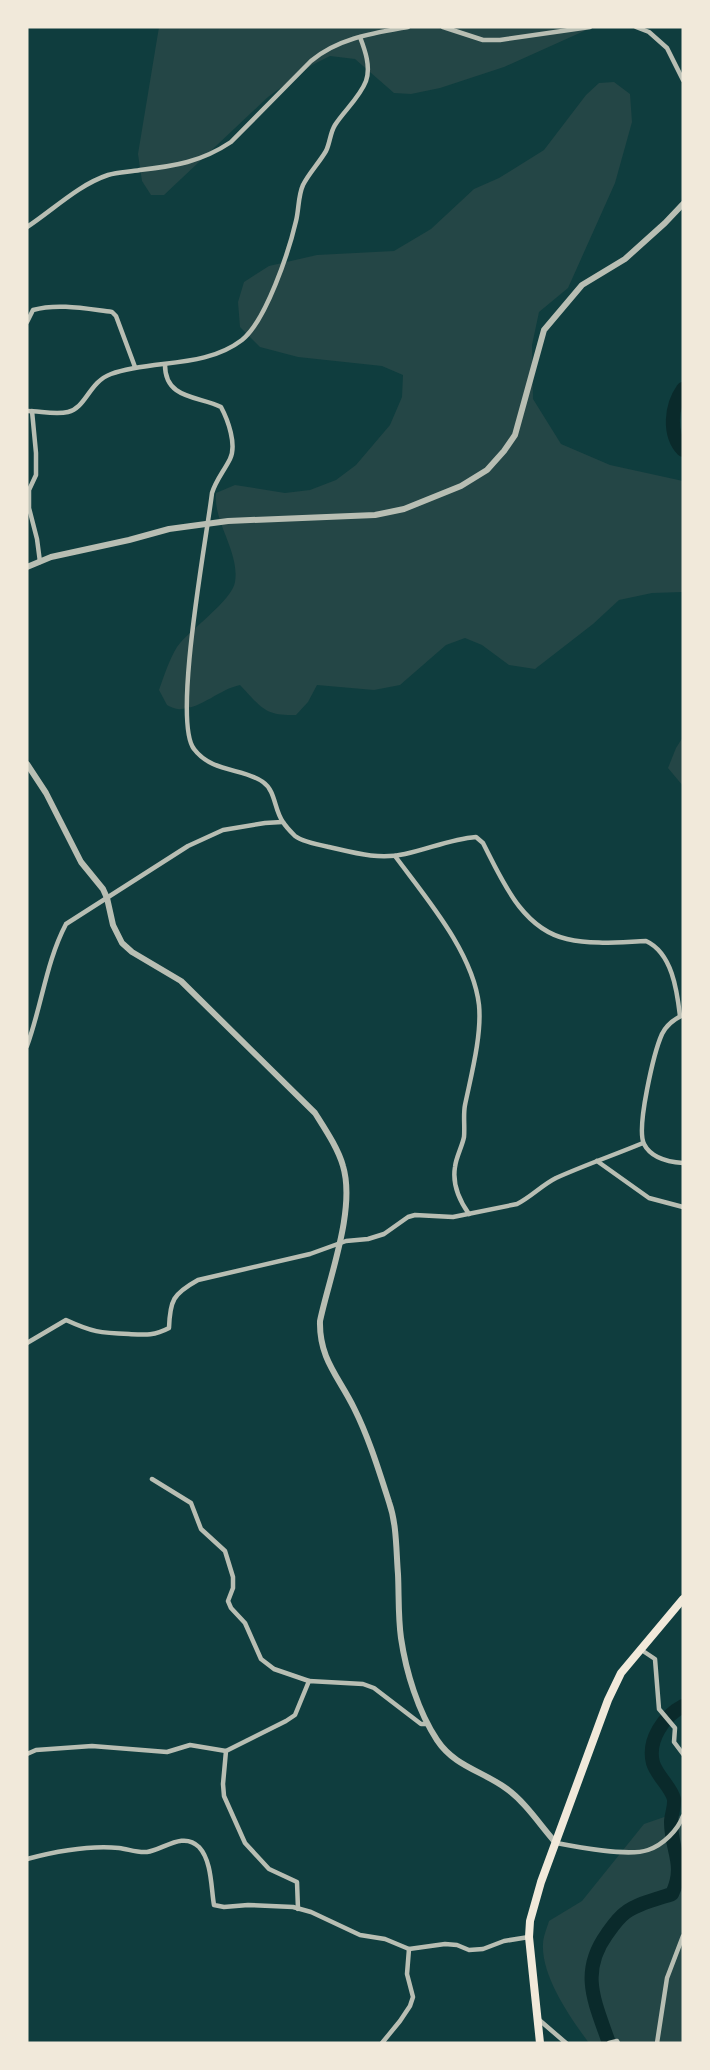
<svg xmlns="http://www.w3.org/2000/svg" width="710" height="2070" font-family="'Roboto Condensed',sans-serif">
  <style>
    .green { fill: #244646 }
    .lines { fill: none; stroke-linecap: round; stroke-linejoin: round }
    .river { stroke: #0a2a2b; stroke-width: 14 }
    .minor { stroke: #b8beb3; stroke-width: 4.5 }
    .tertiary { stroke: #b8beb3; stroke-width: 6 }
    .primary { stroke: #f1e9da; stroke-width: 8 }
  </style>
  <rect width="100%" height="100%" fill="#0f3d3e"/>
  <g class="green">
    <path d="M159 27H593L504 67 440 88 411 94 394 93 355 59 330 56 312 65 268 97 164 195H151L142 181 138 154Z"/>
    <path d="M614 82 630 94 632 122 615 183 568 288 539 312 532 345 533 399 561 444 610 465 683 481V592L652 593 619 600 593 624 535 669 509 665 482 645 465 638 446 645 400 685 374 690 317 685 308 702 296 715C264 716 261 707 240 685 220 689 202 708 181 709 177 710 171 707 167 705L159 690C164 676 169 660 177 647 189 630 232 601 235 582 240 552 213 522 216 493L235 485 285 493 310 490 336 480 356 465 390 425 402 397 403 375 382 366 298 357 260 347 240 327 238 302 244 282 269 266 317 255 394 251 431 229 474 189 499 178 544 150 586 95 599 83Z"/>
    <path d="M683 737V786L668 768 676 748Z"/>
    <path d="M670 1815 683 1816V2043H589C571 2019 541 1976 543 1944 543 1937 547 1928 549 1921L582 1901 644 1824Z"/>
  </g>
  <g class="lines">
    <g class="river">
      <path d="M683 389C671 406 668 434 683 450"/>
      <path d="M609 2043C595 2002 579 1973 607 1934 612 1927 618 1918 625 1913 638 1903 657 1899 672 1894 686 1864 671 1851 671 1822 671 1815 675 1807 674 1799 671 1787 657 1776 653 1763 647 1740 664 1716 683 1706"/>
    </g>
    <g class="minor">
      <path d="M443 27 483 40H500L590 27"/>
      <path d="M636 27 649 32 667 48 683 80"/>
      <path d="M27 227C53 210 78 185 108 175 118 172 129 172 140 170 175 166 201 162 231 142L311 61C338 38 374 33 408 27"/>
      <path d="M27 322 33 310C58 303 87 309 112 312L116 316 135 367"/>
      <path d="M165 365C165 400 200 396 221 407 228 420 237 445 230 459 224 471 216 480 212 493 207 536 172 721 194 749 212 773 244 768 263 782 276 791 274 810 283 822 286 827 291 832 295 836 303 842 319 845 329 847 355 853 379 860 405 854 429 849 451 839 476 837L483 843C502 880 522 929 567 939 592 945 620 942 646 941 672 953 677 990 680 1016"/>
      <path d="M27 411C40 411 55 415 68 412 86 408 89 382 111 374 153 359 204 369 242 340 266 321 289 251 296 221 299 209 298 196 303 185 309 173 319 163 326 151 330 143 330 133 335 125 344 111 360 97 366 81 371 67 365 50 360 37"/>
      <path d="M32 411 36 453V475L29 490V508L37 539 40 562"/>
      <path d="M395 856C426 898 473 952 479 1005 482 1035 471 1076 465 1105 463 1115 465 1126 464 1137 462 1147 456 1157 455 1167 452 1185 459 1200 469 1214"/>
      <path d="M681 1016C673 1020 666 1026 662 1034 654 1052 636 1128 644 1144 651 1158 668 1162 683 1163"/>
      <path d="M27 1046C42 1005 46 962 66 924L188 846 223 830 265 823 282 822"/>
      <path d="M597 1161 649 1198 683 1207"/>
      <path d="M27 1343 66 1320C92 1332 100 1333 129 1334 145 1335 154 1336 169 1328 170 1300 173 1294 198 1280L310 1254 346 1241 368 1239 384 1234 408 1217 415 1215 453 1217 517 1204C531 1197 542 1185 556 1178 585 1165 614 1155 643 1143"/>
      <path d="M152 1479 191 1503 201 1529 225 1551 233 1577V1588L228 1601 231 1608 245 1623 261 1659 274 1669 309 1681"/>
      <path d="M640 1649 655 1659 659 1709 675 1728 674 1742 683 1754"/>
      <path d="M27 1754 36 1750 92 1746 167 1752 190 1745 226 1751"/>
      <path d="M556 1843C577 1847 628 1857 648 1850 663 1845 678 1830 683 1816"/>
      <path d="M27 1859C57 1851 88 1845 119 1848 128 1849 137 1853 147 1852 163 1850 183 1831 199 1847 212 1861 211 1888 214 1905L224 1907 248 1905 293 1907 311 1912 360 1935 385 1939 409 1949 445 1944 457 1945 469 1950 483 1949 504 1941 529 1937"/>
      <path d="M298 1909 297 1882 269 1869 245 1843 224 1796 223 1784 226 1751 286 1721 295 1715 309 1681 363 1684 374 1688 421 1724H428"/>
      <path d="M537 2018 566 2043"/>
      <path d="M382 2043 400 2021 410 2006 413 1997 407 1974 409 1949"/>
      <path d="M609 2043 617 2041 618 2043"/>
      <path d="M657 2043 667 1978 683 1936"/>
    </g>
    <g class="tertiary">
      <path d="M27 567 51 557 129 540 169 529 228 521 375 515 404 509 461 486 487 470 504 451 515 435 544 330 582 285 625 259 665 223 683 204"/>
      <path d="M27 764 46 793 81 862 103 889 107 898 113 925 122 943 132 952 181 981 315 1113C325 1129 338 1148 343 1166 356 1209 329 1278 320 1321 319 1359 339 1377 354 1408 369 1438 379 1471 389 1502 397 1525 396 1550 398 1574 399 1595 398 1617 401 1638 406 1672 418 1711 437 1740 455 1767 483 1771 507 1789 526 1803 540 1825 556 1843"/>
    </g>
    <path class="primary" d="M540 2043 529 1937 530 1921 541 1882 608 1700 621 1673 683 1599"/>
  </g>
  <rect width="710" height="2070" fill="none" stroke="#f1e9da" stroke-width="57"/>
</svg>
